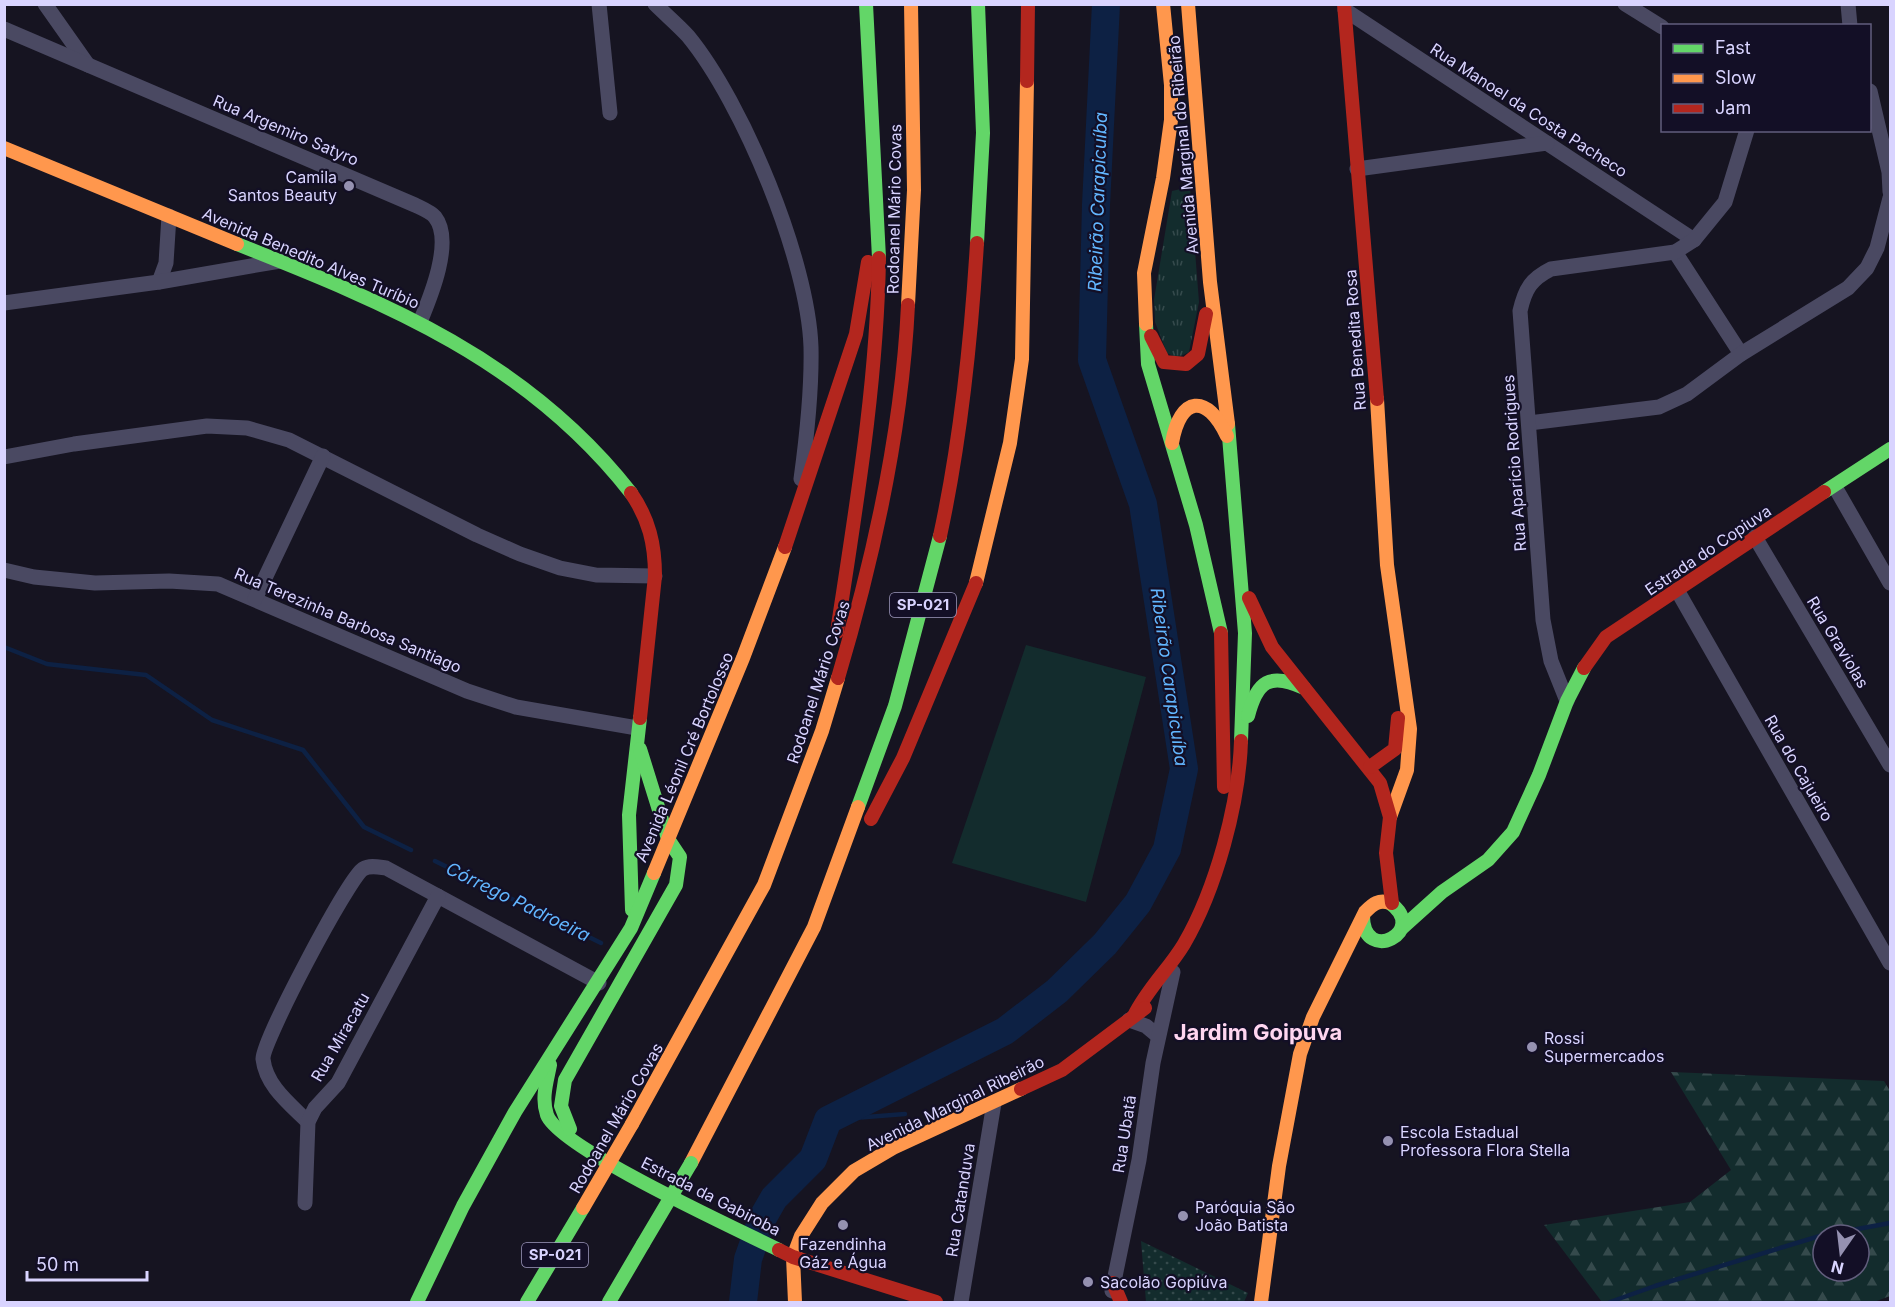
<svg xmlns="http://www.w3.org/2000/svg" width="1895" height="1307" font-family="Inter,sans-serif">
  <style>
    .grass { fill: url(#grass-tufts) }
    .forest { fill: url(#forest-firs); fill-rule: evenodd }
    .park { fill: url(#park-dots) }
    .garden { fill: #132c2d }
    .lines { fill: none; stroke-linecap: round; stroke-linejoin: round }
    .stream { stroke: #0d2144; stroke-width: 4.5 }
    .river { stroke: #0d2144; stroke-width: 28 }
    .street { stroke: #4a4962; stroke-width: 15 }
    .fast { stroke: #63d668; stroke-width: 14 }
    .slow { stroke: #ff974d; stroke-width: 14 }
    .jam { stroke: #b3261e; stroke-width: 14 }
    .fast-bridge { stroke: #63d668; stroke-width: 14 }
    .slow-bridge { stroke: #ff974d; stroke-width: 14 }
    .poi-dot { fill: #9591b1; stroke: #130f26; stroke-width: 2 }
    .labels { text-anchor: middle; stroke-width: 4.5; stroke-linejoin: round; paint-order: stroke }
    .shield { fill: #130f26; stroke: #9e99be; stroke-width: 1.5 }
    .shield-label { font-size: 15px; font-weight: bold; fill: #d9d4ff }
    .street-label { font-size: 16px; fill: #d9d4ff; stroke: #130f26 }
    .poi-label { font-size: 16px; fill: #d9d4ff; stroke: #130f26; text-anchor: start }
    .water-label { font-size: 18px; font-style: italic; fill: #62b6ff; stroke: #130f26 }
    .district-label { font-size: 22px; font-weight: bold; fill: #ffd6f0; stroke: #130f26 }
  </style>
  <defs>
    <pattern id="grass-tufts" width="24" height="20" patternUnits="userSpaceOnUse" patternTransform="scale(1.5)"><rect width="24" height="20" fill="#132c2d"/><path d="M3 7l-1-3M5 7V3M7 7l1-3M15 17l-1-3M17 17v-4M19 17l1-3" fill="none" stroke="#354a4c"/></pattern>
    <pattern id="forest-firs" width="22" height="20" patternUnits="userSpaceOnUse" patternTransform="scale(1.5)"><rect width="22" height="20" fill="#132c2d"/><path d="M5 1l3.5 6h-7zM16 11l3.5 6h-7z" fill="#354a4c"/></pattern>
    <pattern id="park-dots" width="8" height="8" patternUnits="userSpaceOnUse" patternTransform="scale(1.5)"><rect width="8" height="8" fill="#132c2d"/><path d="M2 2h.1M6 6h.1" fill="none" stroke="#354a4c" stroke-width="1.8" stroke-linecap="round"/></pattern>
  </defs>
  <rect width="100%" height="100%" fill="#161421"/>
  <path class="grass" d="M1190 187 1199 302 1189 352 1177 358 1167 353 1155 322 1154 300 1172 191Z"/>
  <path class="forest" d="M1671 1072 1884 1081 1890 1091V1296L1874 1302H1602L1544 1225 1690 1202 1731 1170ZM1823 1235H1859V1271H1823Z"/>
  <path class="park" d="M1141 1241 1248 1293 1244 1302H1146Z"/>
  <path class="garden" d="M1026 645 1146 677 1086 902 952 863Z"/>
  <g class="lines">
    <g class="stream">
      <path d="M4 647 47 664 146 675 212 720 303 750 364 827 411 850"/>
      <path d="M435 861 601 943"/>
      <path d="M828 1120 905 1114"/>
      <path d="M1825 1235 1890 1223"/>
      <path d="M1610 1302 1655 1286 1823 1235"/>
    </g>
    <path class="river" d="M743 1302 748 1259 762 1219 774 1198 813 1159 828 1120 1005 1031 1057 991 1105 944 1138 903 1167 849 1184 769 1143 504 1092 360 1096 205 1106 4"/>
    <g class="street">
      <path d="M45 4 88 65"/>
      <path d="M599 4 610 113"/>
      <path d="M655 4C666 15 678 25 688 36 743 103 808 260 811 347 812 391 807 435 801 479"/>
      <path d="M1625 4 1662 27"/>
      <path d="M1848 4 1850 26"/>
      <path d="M1345 10 1694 240"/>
      <path d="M4 29 415 205C421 208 431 212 435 217 454 241 430 298 420 322"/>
      <path d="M1870 91 1889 172 1890 192"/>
      <path d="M1357 169 1547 143"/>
      <path d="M1675 252 1741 354"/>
      <path d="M159 282 166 263 169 216"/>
      <path d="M4 303 159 282 280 261"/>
      <path d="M1529 423 1659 407 1687 394 1741 354 1848 288 1867 268 1877 248 1890 198"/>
      <path d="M4 457 74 444 207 426 247 428 289 440 477 535 520 554 560 568 596 575 655 576"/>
      <path d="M1835 487 1890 583"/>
      <path d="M1755 537 1890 765"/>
      <path d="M4 570 34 577 95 583 169 581 218 584 467 691 516 707 637 728"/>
      <path d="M1677 590 1890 963"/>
      <path d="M255 599 323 456"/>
      <path d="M1567 701 1551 661 1543 620 1520 311C1525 289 1531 279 1551 269L1675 252 1694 240 1725 202 1747 130"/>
      <path d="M1129 1020 1146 1026 1158 1036"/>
      <path d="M308 1122C290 1104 266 1086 263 1059 262 1042 348 879 363 869 370 865 378 867 386 868L599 983"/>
      <path d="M305 1203 308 1122 315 1108 338 1083 438 896"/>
      <path d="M1112 1291 1139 1160 1153 1063 1173 972"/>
      <path d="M961 1302 994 1103"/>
    </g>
    <g class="fast">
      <path d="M866 4 879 258"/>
      <path d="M977 243 983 133 978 4"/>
      <path d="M237 244C388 304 527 360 631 493"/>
      <path d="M1146 324 1148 364 1196 525 1221 633"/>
      <path d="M1228 424 1245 633 1241 741"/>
      <path d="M1824 492 1890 449"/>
      <path d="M1248 716C1257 681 1270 672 1304 688"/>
      <path d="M858 807 895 706 940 536"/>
      <path d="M632 910 629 815 640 718"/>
      <path d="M1363 917C1364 965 1429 931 1390 903"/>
      <path d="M1402 928 1442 892 1488 860 1513 832 1539 775 1567 701 1584 668"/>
      <path d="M550 1065C547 1081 541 1098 547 1115 559 1148 739 1230 779 1250"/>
      <path d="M570 1129 561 1106 565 1080 676 885 680 857 668 839 640 749"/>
      <path d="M417 1302 463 1206 515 1112 631 928 654 873"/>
      <path d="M527 1302 583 1208"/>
      <path d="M609 1302 643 1244"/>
    </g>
    <g class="slow">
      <path d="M1188 4 1210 282 1228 424"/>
      <path d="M4 148 237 244"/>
      <path d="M908 305 914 190 911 4"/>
      <path d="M1146 324 1144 273 1163 178 1171 120V85L1163 4"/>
      <path d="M1377 399 1387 565 1410 729 1407 770 1390 817"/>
      <path d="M1172 443C1180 396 1207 393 1227 436"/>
      <path d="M976 583 1010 443 1022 359 1027 81"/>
      <path d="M654 873 743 658 785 547"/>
      <path d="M632 1124 764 885 822 731 838 678"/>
      <path d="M691 1163 814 927 858 807"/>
      <path d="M795 1302 793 1257 801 1236 822 1203 854 1171 893 1148 1021 1089"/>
      <path d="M1261 1302 1279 1166 1300 1054 1313 1017 1365 912C1373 904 1379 899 1390 903"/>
    </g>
    <g class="jam">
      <path d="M1344 4 1377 399"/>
      <path d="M1027 81 1028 4"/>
      <path d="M1151 336 1164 362 1186 364 1198 354 1206 314"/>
      <path d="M631 493C649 519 655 544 655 576L640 718"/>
      <path d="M940 536C961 439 971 342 977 243"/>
      <path d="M785 547 856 334 868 262"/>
      <path d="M1249 598 1272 647 1380 783 1390 817 1386 853 1392 903"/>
      <path d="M837 632C856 507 877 384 879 258"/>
      <path d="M1221 633 1224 787"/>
      <path d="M1584 668 1606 637 1824 492"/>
      <path d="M838 678C874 557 902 431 908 305"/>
      <path d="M1370 767 1395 749 1398 718"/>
      <path d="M871 819 903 758 976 583"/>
      <path d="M1134 1016C1147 989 1169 969 1184 944 1216 889 1239 804 1241 741"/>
      <path d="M1021 1089 1062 1070 1145 1008"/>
      <path d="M779 1250 793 1257 936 1302"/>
      <path d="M1113 1283 1121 1302"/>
    </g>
    <path class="fast-bridge" d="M643 1244 691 1163"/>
    <path class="slow-bridge" d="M583 1208 632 1124"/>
  </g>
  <g class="poi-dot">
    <circle cx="349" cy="186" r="6"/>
    <circle cx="1532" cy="1047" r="6"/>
    <circle cx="1388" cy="1141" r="6"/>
    <circle cx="1183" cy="1216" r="6"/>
    <circle cx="843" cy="1225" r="6"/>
    <circle cx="1088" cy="1282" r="6"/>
  </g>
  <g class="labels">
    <g class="shield">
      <rect x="890" y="593" width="66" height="24" rx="4.5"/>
      <rect x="522" y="1243" width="66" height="24" rx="4.5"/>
    </g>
    <g class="shield-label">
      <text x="923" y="610">SP-021</text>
      <text x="555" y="1260">SP-021</text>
    </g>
    <g class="street-label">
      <text transform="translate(1529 110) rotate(33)" y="6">Rua Manoel da Costa Pacheco</text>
      <text transform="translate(286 130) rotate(23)" y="6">Rua Argemiro Satyro</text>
      <text transform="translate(1183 145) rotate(-95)" y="6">Avenida Marginal do Ribeirão</text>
      <text transform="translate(894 209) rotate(-89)" y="6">Rodoanel Mário Covas</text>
      <text transform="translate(311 258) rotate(23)" y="6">Avenida Benedito Alves Turíbio</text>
      <text transform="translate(1355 340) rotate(-94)" y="6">Rua Benedita Rosa</text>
      <text transform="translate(1514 463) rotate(-94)" y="6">Rua Aparício Rodrigues</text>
      <text transform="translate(1708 550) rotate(-34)" y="6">Estrada do Copiuva</text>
      <text transform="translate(348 620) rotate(23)" y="6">Rua Terezinha Barbosa Santiago</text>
      <text transform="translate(1838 642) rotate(59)" y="6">Rua Graviolas</text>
      <text transform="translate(818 682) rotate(-72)" y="6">Rodoanel Mário Covas</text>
      <text transform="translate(684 757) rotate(-67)" y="6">Avenida Léonil Cré Bortolosso</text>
      <text transform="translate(1799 768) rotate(60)" y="6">Rua do Cajueiro</text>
      <text transform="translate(340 1037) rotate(-60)" y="6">Rua Miracatu</text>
      <text transform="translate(955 1103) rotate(-26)" y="6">Avenida Marginal Ribeirão</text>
      <text transform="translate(616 1118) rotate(-60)" y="6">Rodoanel Mário Covas</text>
      <text transform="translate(1124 1134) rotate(-81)" y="6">Rua Ubatã</text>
      <text transform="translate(711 1196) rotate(27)" y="6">Estrada da Gabiroba</text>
      <text transform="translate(960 1200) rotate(-81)" y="6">Rua Catanduva</text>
    </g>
    <g class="poi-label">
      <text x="337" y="183" text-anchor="end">Camila<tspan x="337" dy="18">Santos Beauty</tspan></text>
      <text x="1544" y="1044">Rossi<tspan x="1544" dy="18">Supermercados</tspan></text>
      <text x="1400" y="1138">Escola Estadual<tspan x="1400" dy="18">Professora Flora Stella</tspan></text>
      <text x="1195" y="1213">Paróquia São<tspan x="1195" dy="18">João Batista</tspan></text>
      <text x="843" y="1250" text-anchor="middle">Fazendinha<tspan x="843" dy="18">Gáz e Água</tspan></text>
      <text x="1100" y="1288">Sacolão Gopiúva</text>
    </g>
    <g class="water-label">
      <text transform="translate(1098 202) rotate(-88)" y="6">Ribeirão Carapicuíba</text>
      <text transform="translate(1169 677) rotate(82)" y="6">Ribeirão Carapicuíba</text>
      <text transform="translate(518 902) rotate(26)" y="6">Córrego Padroeira</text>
    </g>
    <g class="district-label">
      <text x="1258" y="1040">Jardim Goipuva</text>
    </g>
  </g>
  <rect width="1895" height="1307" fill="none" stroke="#d9d4ff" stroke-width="12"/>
  <rect x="1661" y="24" width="210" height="108" fill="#130f26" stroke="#625e7d" stroke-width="1.5"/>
  <rect x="1673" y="44" width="30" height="9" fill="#63d668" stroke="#625e7d" stroke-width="1.5"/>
  <text x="1715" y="54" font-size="18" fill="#d9d4ff">Fast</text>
  <rect x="1673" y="74" width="30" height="9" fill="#ff974d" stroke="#625e7d" stroke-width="1.5"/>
  <text x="1715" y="84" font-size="18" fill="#d9d4ff">Slow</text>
  <rect x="1673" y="104" width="30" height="9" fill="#b3261e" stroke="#625e7d" stroke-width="1.5"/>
  <text x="1715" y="114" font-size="18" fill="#d9d4ff">Jam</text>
  <g transform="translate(1841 1253) rotate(194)"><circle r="28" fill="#130f26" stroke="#625e7d" stroke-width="1.5"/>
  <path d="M0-4.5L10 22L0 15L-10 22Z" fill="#9591b1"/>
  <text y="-9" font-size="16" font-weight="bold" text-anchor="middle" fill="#d9d4ff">N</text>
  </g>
  <path d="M27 1271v9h120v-9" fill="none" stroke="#d9d4ff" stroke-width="3"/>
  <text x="36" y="1271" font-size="18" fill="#d9d4ff" stroke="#130f26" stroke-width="4.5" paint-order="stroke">50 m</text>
</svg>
